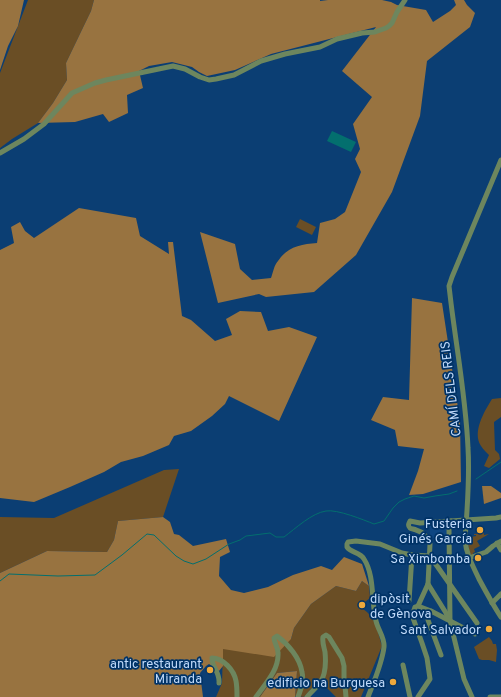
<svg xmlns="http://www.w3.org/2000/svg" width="501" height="697" font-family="Overpass,sans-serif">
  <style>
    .built { fill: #0e4682 }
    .green { fill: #6a4e25 }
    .forest { fill: #987340 }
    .water { fill: #036f6e }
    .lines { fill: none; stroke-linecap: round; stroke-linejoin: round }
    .stream { stroke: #036f6e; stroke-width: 1 }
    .minor { stroke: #6d865e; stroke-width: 5 }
    .poi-dot { fill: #eda83c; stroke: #003367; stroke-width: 1.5 }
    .labels { text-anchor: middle; stroke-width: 3.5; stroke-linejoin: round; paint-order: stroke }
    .street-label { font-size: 13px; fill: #c0dafa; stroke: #003367 }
    .poi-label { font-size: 13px; fill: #c0dafa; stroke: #003367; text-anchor: end }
  </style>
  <rect width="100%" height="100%" fill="#0b3e73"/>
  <path class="built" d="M447 523V538H430V524Z"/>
  <g class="green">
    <path d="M28 0H94L91 11 66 63 67 80 53 103 38 123 12 139 0 148V73Z"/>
    <path d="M300 219 316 227 312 235 296 227Z"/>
    <path d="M501 398V417L494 422 495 450 499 454 500 459 489 468 484 466 489 455C487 453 483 449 481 446 472 432 484 412 492 399Z"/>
    <path d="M179 469 163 517 118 521 114 540 107 552 47 551 0 573V517L54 518 164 470Z"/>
    <path d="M484 533V535L489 534 477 541 480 546 474 549 475 552 473 553V555L471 556 469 551 467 538H470L471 537 476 536V535H474V534Z"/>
    <path d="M362 581 369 586 370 598 365 602 359 603 360 608C375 613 378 633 382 646L361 697H336L326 687 318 681 304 697 295 696 297 671 277 673 260 697H216L222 683 223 649 291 639 294 628 311 604 336 586 356 591Z"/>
    <path d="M489 637 492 641 493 644H496L497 650 496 662 489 660H482L479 659 474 647Z"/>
  </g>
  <g class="forest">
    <path d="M0 0H24L18 26 8 46 0 70Z"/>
    <path d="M94 0H320V1L328 0H382L391 2 397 5 426 10 433 22 450 11 456 5 454 0H464L467 5 475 13 470 27 427 61 420 116 392 192 356 255 314 292 266 297 259 294 218 303 200 232 235 244 240 269 252 280 271 278C273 273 274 265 278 261 287 247 301 244 317 243L320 223 335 219 345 212 361 172 355 159 360 149 353 124 372 97 342 71 376 27 271 54 235 70 207 76 199 72 192 67 172 62 149 66 139 71 143 88 127 95 128 113 109 122 103 114 75 122 38 123 53 103 67 80 66 63 91 11Z"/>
    <path d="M79 208 136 218 140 236 169 254 168 242H173L182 316 191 320 215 341 232 335 226 319 240 311 261 312 268 331 289 327 317 337 279 421 229 396 225 404 212 416 191 431 174 436 169 445 143 456 121 462 104 472 70 487 34 502 0 498V250L14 243 11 227 20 222 25 231 34 238Z"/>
    <path d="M412 298 442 303 460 421 461 482 423 494 409 495 418 471 424 449 398 446 395 430 371 420 383 397 409 400Z"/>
    <path d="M482 486H491L501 493V498L484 504Z"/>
    <path d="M163 517 170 522 174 534 179 535 193 546 226 539 230 552 220 557 219 576 231 590 244 593 268 587 293 575 321 566 332 570 344 557 362 564 369 586 362 581 356 591 336 586 311 604 294 628 291 639 274 657 223 649V666L219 671 209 664 206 666 200 673 203 697H0V573L47 551 107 552 114 540 118 521Z"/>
    <path d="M297 671 295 697H260L277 673Z"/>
  </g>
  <path class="water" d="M332 131 356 142 351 152 327 141Z"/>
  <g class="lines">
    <g class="stream">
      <path d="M476 479 501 462"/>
      <path d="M0 581 9 574 58 576 95 575 122 555 147 534 154 535 176 556 184 561 193 564 206 559 229 544 240 540 246 536 270 533 276 537H284C296 528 312 513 326 511 337 509 364 520 374 524L384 521 393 508 399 502 405 499 414 496 424 498 435 496 449 494 457 491"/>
    </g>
    <g class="minor">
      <path d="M0 153 24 139 44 124 72 93 95 83 106 80 173 66 185 69 200 77 209 80 216 79 234 75 261 61 285 54 320 47 337 39 362 33 375 32 386 28 389 26 392 23 397 12 405 0"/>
      <path d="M501 160 452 277 449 286 451 303C457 351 466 400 468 448 470 479 467 510 465 540 466 554 473 566 479 579 486 592 493 605 501 617"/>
      <path d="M451 521 449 528 450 621 464 679 472 697"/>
      <path d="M497 543 501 550"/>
      <path d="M430 556 477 623"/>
      <path d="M469 558 486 552 493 546 501 541"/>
      <path d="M428 584 446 613 448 618"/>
      <path d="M409 601 412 555"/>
      <path d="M492 603 501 594"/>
      <path d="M418 606 431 611 475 634"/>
      <path d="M431 611 428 620 441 655"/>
      <path d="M403 665 410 697"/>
      <path d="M219 683C220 672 212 668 212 658 223 658 234 670 236 681 237 686 237 692 237 697"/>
      <path d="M256 697C265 684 279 670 278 653 278 647 274 643 274 638L277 636C288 644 300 658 302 672 304 681 301 689 298 697"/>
      <path d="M307 697C311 692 316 688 320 683 326 674 326 662 325 652 324 647 322 642 323 637L326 635 329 637 342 658 344 666V678L345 686 346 697"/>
      <path d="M368 697C374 681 382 664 384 647 385 638 378 630 376 621 371 602 375 576 364 559 360 552 351 553 347 547V544L348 542 356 541 380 544 402 553 412 555 430 556"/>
      <path d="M418 697 430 679 427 658 422 643 413 618V613L415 607 418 606 428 584 430 544C428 538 423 532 416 530 414 529 411 529 410 528 407 525 409 524 410 521L420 523 496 518 501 517"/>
      <path d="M490 697H501"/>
    </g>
  </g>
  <g class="poi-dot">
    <circle cx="480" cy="530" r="4"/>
    <circle cx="478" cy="558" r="4"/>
    <circle cx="362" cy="605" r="4"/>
    <circle cx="489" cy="629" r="4"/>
    <circle cx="210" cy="670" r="4"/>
    <circle cx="393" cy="682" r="4"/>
  </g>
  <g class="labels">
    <g class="street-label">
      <text transform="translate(450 389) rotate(-97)" y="5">CAMÍ DELS REIS</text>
    </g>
    <g class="poi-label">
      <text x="472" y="528">Fusteria<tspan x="472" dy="15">Ginés García</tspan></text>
      <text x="470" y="563">Sa Ximbomba</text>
      <text x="370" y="603" text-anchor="start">dipòsit<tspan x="370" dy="15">de Gènova</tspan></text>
      <text x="481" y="634">Sant Salvador</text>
      <text x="202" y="668">antic restaurant<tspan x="202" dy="15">Miranda</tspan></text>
      <text x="385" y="687">edificio na Burguesa</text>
    </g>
  </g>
</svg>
